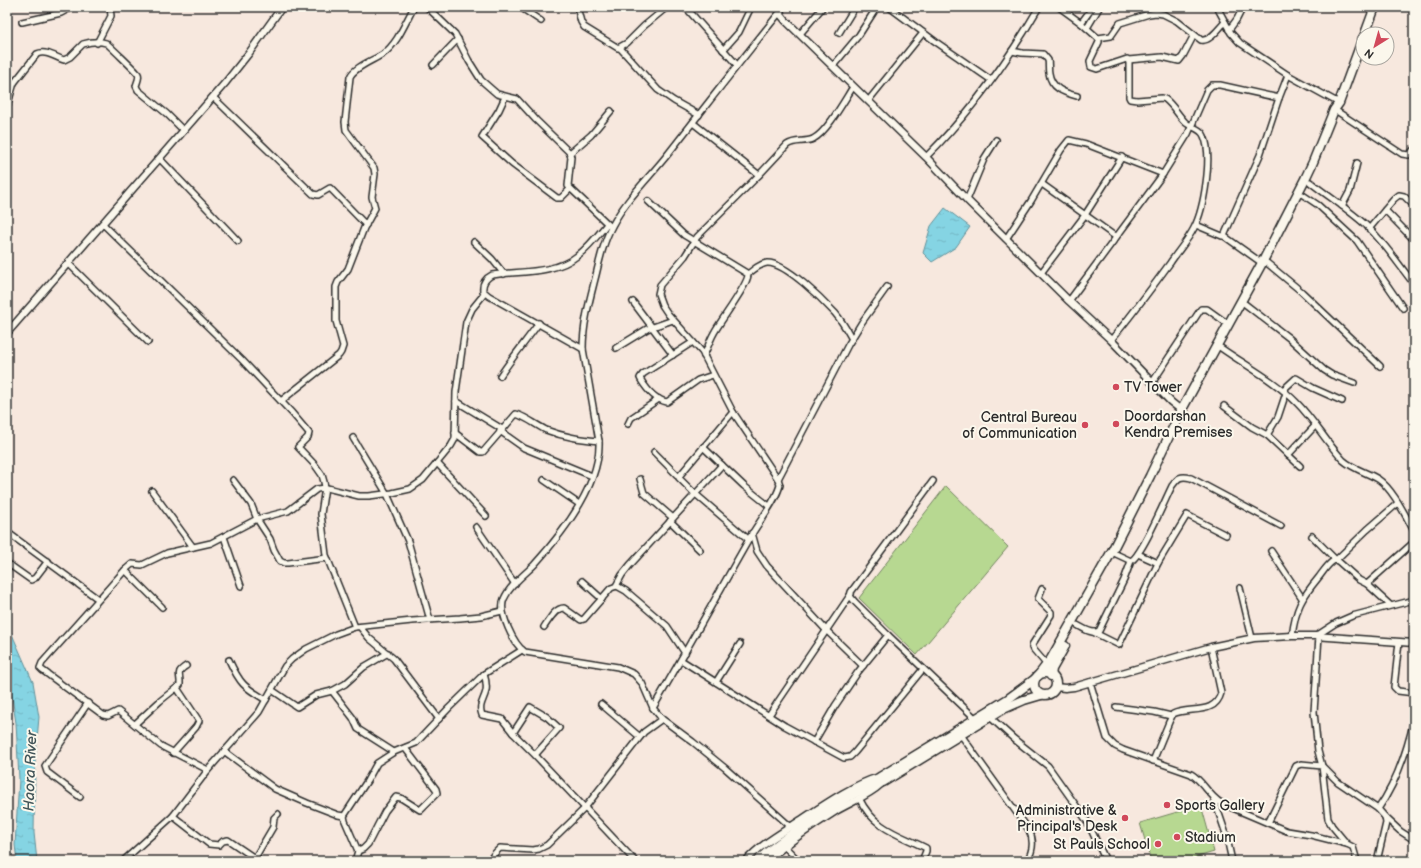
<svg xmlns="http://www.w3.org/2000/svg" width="1421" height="868" font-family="'Balsamiq Sans',sans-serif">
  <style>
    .grass { fill: #b7d891; stroke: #71825e }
    .water { fill: url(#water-ripples); stroke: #619099 }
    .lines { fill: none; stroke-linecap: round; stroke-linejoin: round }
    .minor-casing { stroke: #2b2b2b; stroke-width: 8 }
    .tertiary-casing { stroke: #2b2b2b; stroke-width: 9 }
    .primary-casing { stroke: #2b2b2b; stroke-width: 11 }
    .minor { stroke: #fbf7ec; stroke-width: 5 }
    .tertiary { stroke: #fbf7ec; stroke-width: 6 }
    .primary { stroke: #fbf7ec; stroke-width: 8 }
    .poi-dot { fill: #d1495b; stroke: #fbf7ec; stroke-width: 1.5 }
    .labels { text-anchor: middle; stroke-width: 4; stroke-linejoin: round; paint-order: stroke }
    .poi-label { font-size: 14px; fill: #2b2b2b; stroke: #fbf7ec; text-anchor: start }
    .water-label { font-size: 15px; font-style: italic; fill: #425559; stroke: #fbf7ec }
  </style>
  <defs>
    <pattern id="water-ripples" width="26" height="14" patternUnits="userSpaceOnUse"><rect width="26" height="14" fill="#85d4e3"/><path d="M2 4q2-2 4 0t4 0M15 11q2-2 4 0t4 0" fill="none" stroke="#73b6c3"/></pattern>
  </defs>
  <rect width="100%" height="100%" fill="#f7e8de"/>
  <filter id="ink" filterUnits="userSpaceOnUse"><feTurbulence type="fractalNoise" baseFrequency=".025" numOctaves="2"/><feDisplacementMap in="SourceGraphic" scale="8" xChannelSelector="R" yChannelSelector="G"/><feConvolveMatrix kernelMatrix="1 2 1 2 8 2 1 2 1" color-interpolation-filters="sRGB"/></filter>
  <g filter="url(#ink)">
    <g class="grass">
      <path d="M946 486 1008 547 917 655 859 598Z"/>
      <path d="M1201 805 1214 852 1184 861H1151L1140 823Z"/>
    </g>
    <g class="water">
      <path d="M945 208 970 227 956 247 932 262 923 253 931 226Z"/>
      <path d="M7 628 11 632 33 682 39 717 35 763 34 833 37 861H17L15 845 19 779 16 723 12 697 7 680Z"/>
    </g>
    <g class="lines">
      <g class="minor-casing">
        <g id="minor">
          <path d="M427 7 455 34 469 61 481 80 497 94 517 99 536 120 569 152 571 157 568 186 611 227"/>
          <path d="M520 7 541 21"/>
          <path d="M577 7 581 22 584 27 618 48 627 43 644 26 667 7"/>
          <path d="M683 7 689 11 737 65"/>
          <path d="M889 7 936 42 991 80"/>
          <path d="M1059 7 1081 23 1099 39V42L1090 61 1091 67 1097 69 1127 59 1129 62V97L1130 99 1137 100 1162 98 1165 99C1173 105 1178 115 1185 122 1191 128 1201 128 1204 136 1213 156 1204 209 1194 228 1188 240 1178 251 1170 263 1151 289 1132 315 1111 340"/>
          <path d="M1217 7 1231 33 1240 43 1288 75 1339 103"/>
          <path d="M780 12C742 59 705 107 668 154 649 178 626 199 612 226 604 241 600 258 596 275 590 299 583 323 583 349L599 441C601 484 562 534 534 565 524 575 510 585 504 599 498 612 514 645 525 652L618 667 634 674 642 683 653 708 662 719 693 742 725 768 791 827"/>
          <path d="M22 22 61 13 72 7"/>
          <path d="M1081 23 1093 7"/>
          <path d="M1087 28 1099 8"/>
          <path d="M1229 30 1237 19 1243 7"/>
          <path d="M839 33 855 7"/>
          <path d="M800 34 823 7"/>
          <path d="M1098 38 1111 36 1120 23 1149 14 1156 13 1163 14 1177 21 1201 40C1210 42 1219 28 1225 22"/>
          <path d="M97 43 111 16 110 7"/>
          <path d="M620 48 658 90 674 101 699 115"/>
          <path d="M723 50 739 32 751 7"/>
          <path d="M1012 51 1022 53 1043 54 1048 60C1049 64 1048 69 1049 73 1051 88 1064 93 1077 96"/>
          <path d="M1128 60 1162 57 1179 61 1183 56 1194 35"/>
          <path d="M433 65 458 39"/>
          <path d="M833 66 859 35 877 7"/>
          <path d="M7 80 14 83"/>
          <path d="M213 97 313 194 318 195 330 188 366 225"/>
          <path d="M505 97 499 110 482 137 512 164 557 198H561L570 189"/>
          <path d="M868 101 923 33"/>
          <path d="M7 107 14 83 37 54C46 50 55 57 64 60L70 57 83 44C90 42 99 41 106 43 108 44 136 71 138 74 140 77 137 82 136 86L138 90 167 114 184 131"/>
          <path d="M1338 112 1402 154 1409 155 1414 149"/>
          <path d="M693 123 759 175"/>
          <path d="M570 153 591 135 611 111"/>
          <path d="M926 157C970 113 1008 61 1039 7"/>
          <path d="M160 159 238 241"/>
          <path d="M1310 182C1329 197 1351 211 1369 228 1386 245 1399 265 1414 284"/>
          <path d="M1042 184 1116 237"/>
          <path d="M1303 195 1318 205 1357 241 1403 308"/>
          <path d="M967 200 984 159 996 140"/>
          <path d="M648 201 684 235 748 274C749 284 720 321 714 333 710 340 707 349 704 356"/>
          <path d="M1342 206 1350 191 1357 163"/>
          <path d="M1385 210 1414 240"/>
          <path d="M103 224 242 360 292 413 309 433 308 437 298 447 315 465 322 475 324 482 325 487 321 514 326 555 355 627"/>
          <path d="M1196 225 1222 236H1224L1260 155 1279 98 1288 75"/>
          <path d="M1369 229 1394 199 1399 195 1404 196 1414 206"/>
          <path d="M1224 236 1262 263"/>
          <path d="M1006 239 1031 201 1061 150 1069 140 1086 144 1163 174"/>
          <path d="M474 242 492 259 504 274"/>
          <path d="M68 263 148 342"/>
          <path d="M1267 263 1302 292 1380 366"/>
          <path d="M1041 273 1085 215 1122 157"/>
          <path d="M748 274C754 269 760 264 767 263 785 262 823 300 835 313 842 321 847 330 852 339"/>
          <path d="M1069 301 1163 174 1188 134 1207 90 1212 85H1220L1279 98"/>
          <path d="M633 302 673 355"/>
          <path d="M1245 304 1289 338 1324 370 1332 375 1354 383"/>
          <path d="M693 342 643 374 640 378 641 380C647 390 656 400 667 402L698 380 713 375"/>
          <path d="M616 348 647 329 673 320"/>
          <path d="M1221 348C1245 365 1277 382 1297 403 1314 420 1326 442 1343 460 1353 469 1366 472 1378 479 1393 489 1405 515 1414 531"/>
          <path d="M583 349 489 296 483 291C482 283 486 278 492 275 519 271 555 274 577 256 589 247 598 235 607 224"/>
          <path d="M500 376C512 358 526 341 539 323"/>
          <path d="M1152 383 1201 309H1207L1228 324"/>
          <path d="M1283 390 1296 378 1313 388 1342 401"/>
          <path d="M1286 393 1278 417 1267 435 1300 466"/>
          <path d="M281 401 339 355 341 352 343 346 336 321V287L338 282 348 269 364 228 375 208 372 197 375 174 374 168 346 130 345 122 350 77C354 67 374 60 383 54 398 43 405 23 414 7"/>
          <path d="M456 401 502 429"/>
          <path d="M1224 406 1252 427 1267 435"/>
          <path d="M733 412 681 474 679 478 692 491 748 539"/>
          <path d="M628 424 631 418 659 399"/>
          <path d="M500 431 524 448 592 476"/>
          <path d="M455 433 480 452H483L516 414C526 417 536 425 546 430 564 437 580 439 599 441"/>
          <path d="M353 438 387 494 408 541 430 620"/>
          <path d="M703 447 744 486 769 506"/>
          <path d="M654 452 679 477"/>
          <path d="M1288 455 1315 426"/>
          <path d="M437 463 486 516"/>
          <path d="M640 479 644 493 673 518"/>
          <path d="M778 479 848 345 862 322 887 287"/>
          <path d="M233 480 251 504 257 519 270 539 274 550 280 561 284 563H288L327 558"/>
          <path d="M544 480 579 504"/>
          <path d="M933 481 851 592 850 596 855 602 888 635 976 719"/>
          <path d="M152 491 193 547"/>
          <path d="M670 521 700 550"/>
          <path d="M476 527 515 584"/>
          <path d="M7 532 98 599"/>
          <path d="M752 533 757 551 767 566 826 630 863 666"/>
          <path d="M1312 536 1336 560 1367 530 1398 503"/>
          <path d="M224 537 241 586"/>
          <path d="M1271 551 1302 598"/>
          <path d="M1116 554 1131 561C1142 555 1165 500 1172 486 1178 478 1180 475 1191 478L1281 526"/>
          <path d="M1138 554 1158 563 1187 515 1226 535"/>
          <path d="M7 563 31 580 35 578 48 561"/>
          <path d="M125 570 162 607"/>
          <path d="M582 581 602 599"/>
          <path d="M1367 584 1390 605"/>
          <path d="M616 586 622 575 630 565 722 465"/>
          <path d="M1240 588 1252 638"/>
          <path d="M1042 589 1038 599 1051 612V615L1032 645 1034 650 1047 665"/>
          <path d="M1077 625C1083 628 1092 635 1099 631L1124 580 1131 561"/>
          <path d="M360 627 369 638 394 659 439 719"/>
          <path d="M544 627C549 620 555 608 564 608L581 620 584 619 611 588 617 586 626 591 667 626 685 653"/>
          <path d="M1095 633 1119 645 1158 563"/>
          <path d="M1292 636C1296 607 1301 599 1319 577 1323 572 1327 565 1333 561L1336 560 1339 562 1359 580 1367 584 1414 542"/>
          <path d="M1316 636 1336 623 1352 616 1414 600"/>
          <path d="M1319 636 1314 712 1318 751 1322 766 1338 782 1378 809 1385 817 1386 823 1377 861"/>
          <path d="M1399 642 1394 687 1398 691 1414 693"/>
          <path d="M229 660C240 684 244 687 266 700"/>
          <path d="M681 660 785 726 844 758 850 757 855 752 923 669"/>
          <path d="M484 674C486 680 487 685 486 691 484 700 478 705 482 715L502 719 513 733"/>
          <path d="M716 682 740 644"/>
          <path d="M1090 682 1107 738 1115 746 1123 750 1191 774C1203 781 1208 795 1221 803L1268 823 1296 766 1301 764 1322 766 1328 819 1332 826 1347 844"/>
          <path d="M272 690 297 707 316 695 332 691 345 684 364 667 388 653"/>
          <path d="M332 691 353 718 358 729 394 752"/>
          <path d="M601 704 640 737"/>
          <path d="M1116 707 1154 712 1171 716"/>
          <path d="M653 708C685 653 716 597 748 541 756 525 776 502 780 485L778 479 733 412 702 352 668 314 662 305 658 294 660 285 685 256 697 237 759 175 787 145C795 139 804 143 813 139 827 132 844 101 853 87"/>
          <path d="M769 715 851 594"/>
          <path d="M990 717 1014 739 1048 766 1087 821 1106 861"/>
          <path d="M135 724 160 701 180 685C181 675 175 673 186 666"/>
          <path d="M961 735 1029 830C1034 840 1033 851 1027 861"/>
          <path d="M814 742 835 706 858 672 888 635"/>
          <path d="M224 751 275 789 307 803 338 815 344 816"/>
          <path d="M173 753 196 727 199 721 177 688"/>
          <path d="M535 755 513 733 530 707 547 717 559 728 535 755 635 861"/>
          <path d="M1153 761 1169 722 1173 714C1189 706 1215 716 1221 693L1211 647"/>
          <path d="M208 770 161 746 118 711 108 716 103 715 42 670 40 668 42 663 125 570 132 564 142 565 167 553 211 543 257 519 288 511 317 489 327 488 359 496H369L392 493 410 489 423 480 451 446 455 439 456 392 466 322 472 309 485 293"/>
          <path d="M80 797 47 772 45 766 88 703"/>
          <path d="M859 798C874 829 898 834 926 848V851L922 861"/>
          <path d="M1214 799 1226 834 1232 861"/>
          <path d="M1378 809C1397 782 1407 751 1414 720"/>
          <path d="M173 816 209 844 219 845 223 841 228 840 259 861"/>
          <path d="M1385 817 1400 831 1414 840"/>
          <path d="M1268 823 1287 831 1311 835 1347 844 1353 847 1357 861"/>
          <path d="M784 846 799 861"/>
          <path d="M358 851 363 849 368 844 385 811 396 797 401 798 420 810 437 793 436 789 405 748"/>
          <path d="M123 861 173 816 208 770 259 712 285 666 292 659 306 649 336 634 355 627 412 621 460 618 481 616 502 611"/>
          <path d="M253 861 273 827 274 818 278 814"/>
          <path d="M355 861 358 851 345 821 344 816 367 781 377 763 394 752 416 743 449 708 484 674 522 650"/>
          <path d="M489 861 495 853 500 848 533 850 539 849 547 845 584 809 644 732 662 719"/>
        </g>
      </g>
      <g class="tertiary-casing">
        <g id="tertiary">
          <path d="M780 7 781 15 786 21 926 157 967 200 1069 301 1111 340 1171 402 1186 414"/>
          <path d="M7 333 226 82 249 53 282 7"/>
          <path d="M1055 687 1065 688 1074 687 1211 647 1254 638 1292 636H1315L1414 643"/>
          <path d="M746 861C760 845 780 834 798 822 821 807 852 785 879 777"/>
          <path d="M766 861C788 843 812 826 836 811 851 802 868 796 881 784"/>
        </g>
      </g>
      <g class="primary-casing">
        <g id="primary">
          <path d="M1365 34 1375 7"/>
          <circle cx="1045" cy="684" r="11"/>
          <path d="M1038 676 1051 659 1112 551 1150 476 1181 411 1262 263 1305 179 1313 162 1334 110 1339 103 1363 38"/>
          <path d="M1051 676 1052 669 1065 646"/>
          <path d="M873 784 880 777 1008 699 1035 679"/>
          <path d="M757 861C772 847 789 836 806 824 830 808 855 790 883 782L1001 710 1024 700 1041 695"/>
        </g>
      </g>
      <use href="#minor" class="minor"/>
      <use href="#tertiary" class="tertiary"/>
      <use href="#primary" class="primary"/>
    </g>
  </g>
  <g class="poi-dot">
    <circle cx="1116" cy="387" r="4"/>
    <circle cx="1116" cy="424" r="4"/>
    <circle cx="1085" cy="425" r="4"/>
    <circle cx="1167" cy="805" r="4"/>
    <circle cx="1125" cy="818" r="4"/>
    <circle cx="1177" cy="837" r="4"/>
    <circle cx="1158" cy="844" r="4"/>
  </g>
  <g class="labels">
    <g class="poi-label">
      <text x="1124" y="392">TV Tower</text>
      <text x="1124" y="421">Doordarshan<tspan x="1124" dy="16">Kendra Premises</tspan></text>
      <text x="1077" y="422" text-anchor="end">Central Bureau<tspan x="1077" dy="16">of Communication</tspan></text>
      <text x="1175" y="810">Sports Gallery</text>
      <text x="1117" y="815" text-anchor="end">Administrative &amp;<tspan x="1117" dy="16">Principal's Desk</tspan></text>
      <text x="1185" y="842">Stadium</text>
      <text x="1150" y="849" text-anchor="end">St Pauls School</text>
    </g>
    <g class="water-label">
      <text transform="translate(30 771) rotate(-88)" y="5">Haora River</text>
    </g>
  </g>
  <rect width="1421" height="868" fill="none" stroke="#fbf7ec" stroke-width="24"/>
  <rect x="12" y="12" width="1397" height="844" fill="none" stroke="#2b2b2b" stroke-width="1.5" filter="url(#ink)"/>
  <g transform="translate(1375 46) rotate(217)"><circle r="19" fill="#fbf7ec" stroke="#a8a59f"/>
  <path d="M0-3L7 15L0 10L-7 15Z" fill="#d1495b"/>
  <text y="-6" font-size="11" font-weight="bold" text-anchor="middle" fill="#2b2b2b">N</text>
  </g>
</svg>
